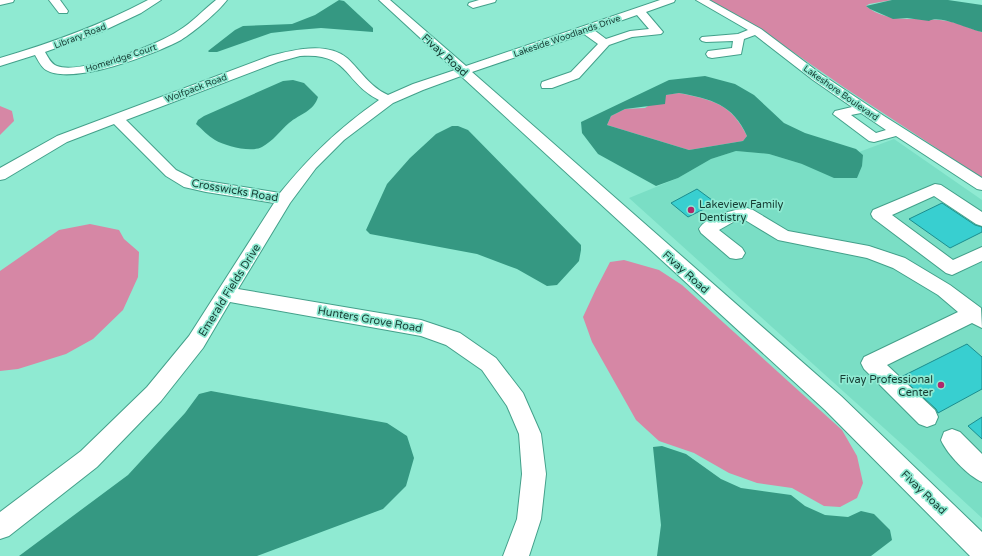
<svg xmlns="http://www.w3.org/2000/svg" width="982" height="556" font-family="'Varela Round',sans-serif">
  <style>
    .built { fill: #7adec5 }
    .green { fill: #d687a5 }
    .water { fill: #359882; fill-rule: evenodd }
    .building { fill: #38cfd0; stroke: #1b8d8e }
    .lines { fill: none; stroke-linecap: round; stroke-linejoin: round }
    .minor-casing { stroke: #43a08a; stroke-width: 2 }
    .minor { fill: #fff; fill-rule: evenodd }
    .poi-dot { fill: #b0286b; stroke: #8fead2; stroke-width: 1.5 }
    .labels { text-anchor: middle; stroke-width: 3.5; stroke-linejoin: round; paint-order: stroke }
    .far-street-label { font-size: 9px; fill: #163d34; stroke: #8fead2 }
    .street-label { font-size: 11px; fill: #163d34; stroke: #8fead2 }
    .poi-label { font-size: 11px; fill: #163d34; stroke: #8fead2; text-anchor: start }
  </style>
  <rect width="100%" height="100%" fill="#8fead2"/>
  <path class="built" d="M894 139 982 200V518L905 447 629 198 678 178 711 159 736 151 769 154 802 164 863 155 859 152Z"/>
  <g class="green">
    <path d="M706 0H892L869 4 866 6C889 25 920 16 947 21 960 23 970 29 982 32V178L845 88 754 25Z"/>
    <path d="M679 93C712 100 731 103 747 136L743 141 689 150 607 125 611 116 625 109 645 108 665 95Z"/>
    <path d="M0 106 12 111 14 121 0 135Z"/>
    <path d="M90 224 119 230 124 239 139 252 138 277 123 310 93 339 66 354 18 369 0 371V271L59 230Z"/>
    <path d="M624 260 659 270 682 285 842 430 857 456 863 483 857 498 840 507 824 506 792 488 757 483 729 473 694 453 659 441 636 420 592 342 583 317 596 289 610 262Z"/>
  </g>
  <g class="water">
    <path d="M339 0 344 1 373 28V32L321 28 297 30 271 33 217 52H209L208 51 235 30 243 26 292 24 315 15Z"/>
    <path d="M892 0H948L982 5V32C970 30 939 14 929 21L907 18 893 19 870 9 866 6Z"/>
    <path d="M705 76 735 84 754 95 784 123 805 133 856 149 863 155 862 166 857 178H834L802 164 769 154 736 151 711 159 678 178 656 186 598 154 582 133 581 122 669 80ZM679 93C711 99 733 104 747 136L743 141 689 150 607 125 611 116 625 109 665 104 666 95Z"/>
    <path d="M293 80 304 83 318 97C314 111 300 114 289 123 280 131 273 141 262 147 251 153 225 146 215 140 208 136 202 129 196 124L198 120 204 116 283 81Z"/>
    <path d="M452 126H458L468 130 581 245V250L579 261 557 285 547 286 517 269 477 254 370 234 366 230 387 184 410 158 436 134Z"/>
    <path d="M211 391 387 423 407 436 414 458 406 486 383 509 257 556H19L128 475 185 413 199 394Z"/>
    <path d="M662 446 686 454 721 479 741 488 791 495 805 506 825 515 848 517 861 511 874 514 890 530 892 540 871 556H657L661 525 653 447Z"/>
  </g>
  <g class="building">
    <path d="M697 189 716 203 688 217 671 203Z"/>
    <path d="M942 203 975 225 982 227V232L950 248 909 219Z"/>
    <path d="M967 344 982 357V389L938 413 936 409 901 377Z"/>
    <path d="M982 417V439L968 426Z"/>
  </g>
  <g class="lines">
    <g class="minor-casing">
      <g id="minor">
        <path d="M0 0H14L13 2 0 5Z"/>
        <path d="M49 0H60L68 11 67 13H59Z"/>
        <path d="M148 0H161L141 13 103 31 45 52C48 57 51 64 57 66 80 75 157 45 178 31 192 23 203 10 216 0H227C218 12 194 32 181 40 155 54 72 86 46 70 41 67 38 60 35 55L0 66V58C51 43 101 25 148 0Z"/>
        <path d="M379 0H390L466 66 660 0H675L674 2 646 12 663 32 661 34 632 37 609 45 579 78 552 88H542L541 85 542 82 571 72 598 44 584 34 472 72 841 396 982 532V556H970L825 410 461 76 423 90 393 103 344 140 316 168 290 203 238 289 421 320 460 333 496 358 523 393 541 434 546 474 541 519 529 556H503L517 519 522 474 519 434 507 406 482 370 446 345 421 336 230 302 203 348 161 401 97 467 9 536 0 539V512L81 451 147 387 189 336 274 203 206 192 184 187 166 176 114 124 67 142 5 179 0 180V168L57 136 270 56C292 50 327 41 347 58 362 72 369 86 388 95L413 84 455 70ZM637 15 649 29 630 31 606 39 594 30ZM300 56C350 52 343 82 379 100 338 129 311 155 280 193L194 179 176 170 126 120 278 62Z"/>
        <path d="M479 0H496L495 2 473 8 468 5 469 3Z"/>
        <path d="M696 0H709L761 29 821 74 884 116 982 178V190L977 189 896 136 874 142 869 141 833 114 835 111 852 107 813 80 755 35 744 39 741 54 712 58 708 57 706 54 708 51 732 48 733 41 706 42 702 41 700 39 702 37 738 34 748 30ZM861 113 886 130 876 133 851 115Z"/>
        <path d="M935 184 941 185 982 212V226L976 224 934 196 892 215 953 260 982 247V261L952 275 946 273 873 218 871 214 873 210Z"/>
        <path d="M747 208 753 210 788 231 869 246 905 258 950 285 981 308 982 328 972 323 887 365 935 410 938 417 935 424 927 427 919 424 864 369 861 363 864 357 958 312 938 295 893 268 867 258 778 240 745 220 735 221 719 230 742 248 745 253 742 258 736 259 730 258 701 233 699 229C706 216 733 210 747 208Z"/>
        <path d="M952 429 960 432 982 454V482C968 476 947 454 941 440L944 432Z"/>
      </g>
    </g>
    <use href="#minor" class="minor"/>
  </g>
  <g class="poi-dot">
    <circle cx="691" cy="210" r="4"/>
    <circle cx="941" cy="385" r="4"/>
  </g>
  <g class="labels">
    <g class="far-street-label">
      <text transform="translate(80 36) rotate(-21)" y="3">Library Road</text>
      <text transform="translate(567 36) rotate(-19)" y="3">Lakeside Woodlands Drive</text>
      <text transform="translate(121 58) rotate(-18)" y="3">Homeridge Court</text>
      <text transform="translate(196 88) rotate(-21)" y="3">Wolfpack Road</text>
      <text transform="translate(841 93) rotate(35)" y="3">Lakeshore Boulevard</text>
    </g>
    <g class="street-label">
      <text transform="translate(445 55) rotate(42)" y="4">Fivay Road</text>
      <text transform="translate(235 190) rotate(10)" y="4">Crosswicks Road</text>
      <text transform="translate(686 272) rotate(42)" y="4">Fivay Road</text>
      <text transform="translate(229 290) rotate(-58)" y="4">Emerald Fields Drive</text>
      <text transform="translate(370 319) rotate(10)" y="4">Hunters Grove Road</text>
      <text transform="translate(924 492) rotate(44)" y="4">Fivay Road</text>
    </g>
    <g class="poi-label">
      <text x="699" y="208">Lakeview Family<tspan x="699" dy="13">Dentistry</tspan></text>
      <text x="933" y="383" text-anchor="end">Fivay Professional<tspan x="933" dy="13">Center</tspan></text>
    </g>
  </g>
</svg>
